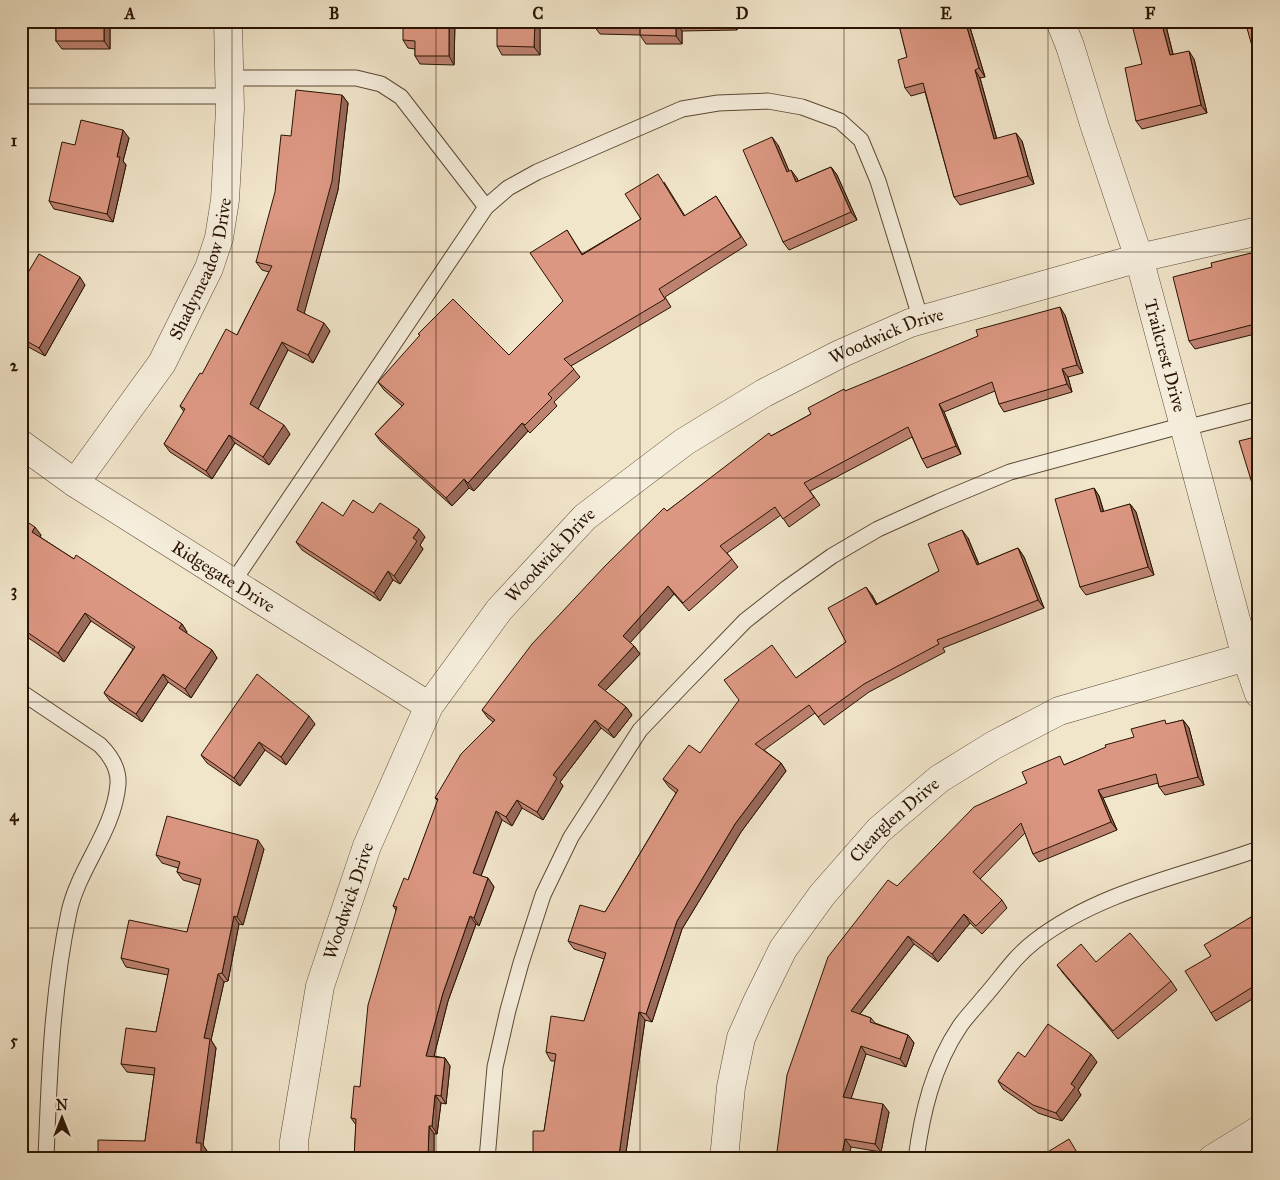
<svg xmlns="http://www.w3.org/2000/svg" width="1280" height="1180" font-family="'IM FELL Great Primer',serif">
  <style>
    .lines { fill: none; stroke-linecap: round; stroke-linejoin: round }
    .service-casing { stroke: #5b4834; stroke-width: 17 }
    .minor-casing { stroke: #5b4834; stroke-width: 29 }
    .service { stroke: #f6eedd; stroke-width: 15 }
    .minor { stroke: #f6eedd; stroke-width: 28 }
    .wall { fill: #bd8270; stroke: #291302 }
    .shaded-wall { fill: #9a6a5b; stroke: #291302 }
    .building { fill: #dc9782; stroke: #291302 }
    .grid { fill: none; stroke: #291302; stroke-width: 1; stroke-opacity: 0.55 }
    .labels { text-anchor: middle; stroke-width: 4; stroke-linejoin: round; paint-order: stroke }
    .street-label { font-size: 18px; fill: #291302; stroke: #f6eedd }
    .neatline { fill: none; stroke: #291302; stroke-width: 2 }
    .grid-label { font-size: 16px; text-anchor: middle; font-weight: bold; fill: #291302 }
  </style>
  <rect width="100%" height="100%" fill="#f1e5ca"/>
  <filter id="stains"><feTurbulence type="fractalNoise" baseFrequency=".004" numOctaves="4"/><feColorMatrix values="0 0 0 0 .2 0 0 0 0 .09 0 0 0 0 .02 0 0 0 .5 -.17"/></filter>
  <radialGradient id="worn" r=".72"><stop offset=".6" stop-color="#630" stop-opacity="0"/><stop offset="1" stop-color="#630" stop-opacity=".3"/></radialGradient>
  <g class="lines">
    <g class="service-casing">
      <g id="service">
        <path d="M229 78H356L381 84 401 97 486 207"/>
        <path d="M21 96H229"/>
        <path d="M233 582 486 207 508 188 537 172 682 109 718 103 768 101 802 107 840 121 861 140 878 181 921 320"/>
        <path d="M21 692 100 745C111 756 119 768 118 784 114 831 79 867 69 912 52 993 49 1076 46 1159"/>
        <path d="M487 1159 495 1067 508 1010 521 963 543 895 571 837 640 730 683 685 745 621 787 588 832 556 878 529 938 502 1010 472 1184 425H1197L1259 409"/>
        <path d="M916 1159C922 1113 933 1066 960 1026 967 1016 976 1007 984 997 1001 978 1014 957 1035 941 1100 891 1183 876 1259 849"/>
      </g>
    </g>
    <g class="minor-casing">
      <g id="minor">
        <path id="s1" d="M1060 21 1070 46 1095 127 1139 258 1246 657 1259 694"/>
        <path id="s2" d="M21 444 75 483 429 706"/>
        <path id="s3" d="M75 483 162 363 209 268 219 238 225 200 230 109 228 21"/>
        <path id="s4" d="M294 1159V1141L320 986 367 846 429 706 499 610 585 517 684 442 764 393 840 354 910 323 1139 258 1259 231"/>
        <path id="s5" d="M724 1159 731 1087 741 1038 757 1002 783 949 822 895 879 830 939 779 994 745 1059 711 1246 657"/>
        <path d="M1212 1159 1259 1130"/>
      </g>
    </g>
    <use href="#service" class="service"/>
    <use href="#minor" class="minor"/>
  </g>
  <g class="wall">
    <path d="M21 21H110V49H62L56 41V28L21 27Z"/>
    <path d="M455 21 454 65 420 64 415 56V49L408 48 403 40Z"/>
    <path d="M540 21V55H502L497 46Z"/>
    <path d="M594 21H737V30L682 31V44H646L640 35 600 34 594 26Z"/>
    <path d="M898 21H968L985 77 980 78 997 139 1022 141 1034 184 960 205 954 197 925 92 911 96 905 88 907 57Z"/>
    <path d="M1148 21H1163L1166 26 1173 54 1194 59 1207 113 1142 129 1136 121 1142 64Z"/>
    <path d="M342 95 348 103 338 190 304 313 330 331 313 363 288 350 258 409 290 434 269 465 235 443 212 479 170 452 164 444 184 412 180 406 202 374 237 335 269 272 262 270 256 262Z"/>
    <path d="M129 138 123 161 126 165 113 222 54 209 49 201 75 145Z"/>
    <path d="M778 145 789 171 797 178 798 181 831 167 837 175 857 220 789 250 783 242Z"/>
    <path d="M664 182 685 216 716 196 747 245 665 297 671 307 571 366 580 377 554 402 557 406 530 433 528 431 474 491 469 488 452 506 381 442 375 434 402 406 384 390 378 382 509 355 563 301 567 230 582 254 641 219Z"/>
    <path d="M1259 251V333L1195 349 1189 341 1212 267Z"/>
    <path d="M21 273 26 276 85 285 45 356 21 343Z"/>
    <path d="M1065 315 1083 373 1068 377 1072 392 1004 412 999 404 995 391 944 412 961 454 927 468 922 459 912 437 810 491 820 505 789 527 781 515 727 553 738 567 689 611 674 594 630 642 634 646 640 654 605 691 626 707 632 715 614 738 601 728 560 782 563 786 543 820 522 808 512 826 502 820 481 876 488 878 494 887 479 926 476 924 448 1001 434 1056 445 1058 450 1066 446 1104 441 1103 437 1134H434V1159H354L356 1125 351 1118 360 1087 396 910 393 906 408 880 438 801 435 798 493 722 488 718 482 710 667 511 771 436 811 414 846 391Z"/>
    <path d="M1094 488 1099 496 1104 512 1130 504 1136 512 1154 575 1086 595 1080 587Z"/>
    <path d="M373 513 425 537 420 545 423 549 400 584 393 580 380 601 302 550 296 542 343 516Z"/>
    <path d="M21 518 41 535 40 537 74 559 182 624 187 632 186 634 212 650 217 658 191 698 168 682 142 722 110 701 104 693 133 649 91 621 64 662 21 633Z"/>
    <path d="M968 538 979 564 1018 548 1024 557 1044 608 943 648 945 652 869 692 824 725 815 713 764 750 781 763 786 771 741 832 682 929 652 1022 645 1020 625 1159H533L544 1131 555 1061H551L546 1052 584 1021 604 959 574 949 568 941 605 912 676 793 669 787 663 779 700 753 796 678 846 642 872 595 877 604 939 571Z"/>
    <path d="M1183 720 1189 728 1204 785 1165 795 1159 787 1158 783 1103 798 1117 830 1039 862 1033 854 1025 833 980 879 1002 900 1007 908 982 934 970 923 938 962 914 944 860 1014 871 1018 875 1023 908 1035 914 1043 906 1067 866 1054 851 1098 889 1112 881 1152 851 1147 776 1159 897 886 1027 783 1066 764 1168 724Z"/>
    <path d="M315 724 286 765 265 750 240 786 207 763 201 755Z"/>
    <path d="M264 849 243 925 239 924 228 981 224 982 211 1040 216 1048 203 1145 207 1151V1159H98L145 1141 154 1075 127 1072 121 1064 156 1032 168 975 126 967 121 958 187 932 200 885 183 880 177 872 178 868 162 863 156 855Z"/>
    <path d="M1251 917 1259 928V995L1216 1021 1211 1013V956Z"/>
    <path d="M1096 962 1171 981 1177 990 1118 1039 1063 973 1057 965Z"/>
    <path d="M1025 1057 1097 1062 1078 1090 1081 1095 1062 1121 1038 1113 1003 1089 998 1081Z"/>
  </g>
  <g class="shaded-wall">
    <path d="M104 21H110V49L104 41Z"/>
    <path d="M449 21H455L454 65 449 56Z"/>
    <path d="M535 21H540V55L534 47Z"/>
    <path d="M732 21H737V30L732 22Z"/>
    <path d="M965 21H968L985 77 979 68Z"/>
    <path d="M1161 21H1163L1166 26 1175 63 1170 55Z"/>
    <path d="M676 23 682 31V44L676 36Z"/>
    <path d="M1189 51 1194 59 1207 113 1201 105Z"/>
    <path d="M975 70 980 78 999 148 994 139Z"/>
    <path d="M342 95 348 103 338 190 303 318 297 310Z"/>
    <path d="M123 130 129 138 123 161 126 165 113 222 107 214 117 157Z"/>
    <path d="M1016 133 1022 141 1034 184 1028 176Z"/>
    <path d="M772 137 778 145 793 180 787 172Z"/>
    <path d="M831 167 837 175 857 220 851 212Z"/>
    <path d="M791 170 797 178 802 190 796 182Z"/>
    <path d="M80 277 85 285 45 356 39 348Z"/>
    <path d="M1060 307 1065 315 1083 373 1077 365Z"/>
    <path d="M324 323 330 331 313 363 308 355Z"/>
    <path d="M282 342 288 350 256 413 250 404Z"/>
    <path d="M1062 369 1068 377 1072 392 1067 384Z"/>
    <path d="M939 404 944 412 961 454 956 446Z"/>
    <path d="M522 423 528 431 474 491 468 483Z"/>
    <path d="M284 425 290 434 269 465 263 457Z"/>
    <path d="M229 435 235 443 212 479 206 471Z"/>
    <path d="M464 479 469 488 452 506 446 498Z"/>
    <path d="M1094 488 1099 496 1106 521 1101 512Z"/>
    <path d="M1130 504 1136 512 1154 575 1148 567Z"/>
    <path d="M35 527 41 535 38 540 32 532Z"/>
    <path d="M419 529 425 537 420 545 423 549 400 584 394 576 413 538Z"/>
    <path d="M962 530 968 538 982 573 977 565Z"/>
    <path d="M1018 548 1024 557 1044 608 1038 600Z"/>
    <path d="M388 571 393 580 380 601 374 593Z"/>
    <path d="M668 586 674 594 629 644 623 636Z"/>
    <path d="M866 587 872 595 881 613 876 605Z"/>
    <path d="M85 613 91 621 64 662 58 653Z"/>
    <path d="M182 624 187 632 184 636 179 628Z"/>
    <path d="M634 646 640 654 603 693 598 685Z"/>
    <path d="M212 650 217 658 191 698 185 689Z"/>
    <path d="M163 674 168 682 142 722 136 714Z"/>
    <path d="M626 707 632 715 614 738 608 730Z"/>
    <path d="M309 716 315 724 286 765 281 757Z"/>
    <path d="M595 720 601 728 560 782 563 786 543 820 537 812 553 775Z"/>
    <path d="M1183 720 1189 728 1204 785 1198 777Z"/>
    <path d="M259 742 265 750 240 786 234 778Z"/>
    <path d="M781 763 786 771 741 832 682 929 652 1022 646 1014 677 921 735 824Z"/>
    <path d="M1098 790 1103 798 1117 830 1111 822Z"/>
    <path d="M517 800 522 808 512 826 506 817Z"/>
    <path d="M496 811 502 820 479 881 473 873Z"/>
    <path d="M258 840 264 849 243 925 237 917Z"/>
    <path d="M488 878 494 887 479 926 474 918Z"/>
    <path d="M964 914 970 923 938 962 932 954Z"/>
    <path d="M234 916 239 924 228 981 222 973Z"/>
    <path d="M470 916 476 924 448 1001 432 1064 426 1056 443 993Z"/>
    <path d="M908 936 914 944 856 1019 851 1011Z"/>
    <path d="M218 974 224 982 211 1040 216 1048 203 1145 207 1151V1159H201L196 1143 204 1038Z"/>
    <path d="M639 1012 645 1020 625 1159H621L619 1155Z"/>
    <path d="M908 1035 914 1043 906 1067 900 1059Z"/>
    <path d="M861 1046 866 1054 849 1105 843 1097Z"/>
    <path d="M1091 1054 1097 1062 1078 1090 1081 1095 1062 1121 1056 1113 1071 1084Z"/>
    <path d="M445 1058 450 1066 446 1104 441 1096Z"/>
    <path d="M435 1095 441 1103 437 1134 432 1126Z"/>
    <path d="M883 1104 889 1112 881 1152 875 1144Z"/>
    <path d="M429 1126 434 1134V1159H428Z"/>
    <path d="M845 1139 851 1147 849 1159H841Z"/>
    <path d="M23 1149 30 1159H23Z"/>
  </g>
  <g class="building">
    <rect x="56" y="21" width="48" height="20"/>
    <path d="M403 21H449V56H415V41L403 40Z"/>
    <path d="M497 21H535L534 47 497 46Z"/>
    <path d="M594 21H732V22L676 23V36L640 35V27L594 26Z"/>
    <path d="M898 21H965L979 68 975 70 994 139 1016 133 1028 176 954 197 923 83 905 88 898 60 907 57Z"/>
    <path d="M1148 21H1161L1170 55 1189 51 1201 105 1136 121 1125 68 1142 64 1132 25Z"/>
    <path d="M1245 21H1259V71Z"/>
    <path d="M296 90 342 95 332 181 297 310 324 323 308 355 282 342 250 404 284 425 263 457 229 435 206 471 164 444 185 409 180 406 200 373 202 374 226 329 237 335 272 266 256 262 275 192 281 135 291 136Z"/>
    <path d="M81 120 123 130 117 157H120L107 214 49 201 62 142 75 145Z"/>
    <path d="M772 137 787 172 791 170 796 182 831 167 851 212 783 242 743 150Z"/>
    <path d="M658 174 684 216 716 196 741 237 659 289 665 299 564 359 574 369 548 394 552 398 525 425 522 423 468 483 464 479 446 498 375 434 404 404 378 382 420 335 418 334 453 299 509 355 563 301 530 253 567 230 582 255 641 219 625 194Z"/>
    <path d="M1259 251V323L1189 341 1173 277 1212 267 1211 263Z"/>
    <path d="M39 254 80 277 39 348 21 338V273L26 276Z"/>
    <path d="M1060 307 1077 365 1062 369 1067 384 999 404 992 382 939 404 956 446 922 459 908 427 804 483 814 497 783 519 775 507 720 546 732 559 683 603 668 586 623 636 634 646 598 685 626 707 608 730 595 720 553 775 557 778 537 812 517 800 506 817 496 811 473 873 488 878 474 918 470 916 443 993 426 1056 445 1058 441 1096 435 1095 432 1126H429L428 1159H354L356 1119 351 1118 354 1086 360 1087 368 1005 397 907 393 906 404 878 408 880 438 799 435 798 461 754 495 720 482 710 532 644 605 566 664 508 667 511 769 433 771 436 811 414 808 408 844 389 845 391 978 336 976 330Z"/>
    <path d="M1259 436V506L1239 441Z"/>
    <path d="M1094 488 1101 512 1130 504 1148 567 1080 587 1055 499Z"/>
    <path d="M353 500 373 513 380 503 419 529 413 538 417 541 394 576 388 571 374 593 296 542 322 502 343 516Z"/>
    <path d="M21 518 35 527 32 532 74 559 76 555 182 624 179 628 212 650 185 689 163 674 136 714 104 693 135 647 85 613 58 653 21 628Z"/>
    <path d="M962 530 977 565 1018 548 1038 600 937 640 939 644 864 684 818 717 809 705 755 744 781 763 735 824 677 921 646 1014 639 1012 619 1155H623V1159H533V1131H544L556 1054 546 1052 551 1016 584 1021 606 953 568 941 580 905 605 912 678 790 663 779 689 745 700 753 739 700 724 680 772 645 796 678 846 642 828 608 866 587 876 605 939 571 928 544Z"/>
    <path d="M257 674 309 716 281 757 259 742 234 778 201 755Z"/>
    <path d="M1165 720 1166 724 1183 720 1198 777 1159 787 1156 774 1098 790 1111 822 1033 854 1021 823 973 872 1002 900 976 926 964 914 932 954 908 936 851 1011 871 1018 870 1022 908 1035 900 1059 861 1046 843 1097 883 1104 875 1144 845 1139 841 1159H776L787 1075 828 957 888 880 897 886 974 807 1027 783 1022 772 1060 756 1064 765 1106 747 1105 745 1134 737 1131 729Z"/>
    <path d="M167 816 258 840 237 917 234 916 222 973 218 974 204 1038 210 1039 196 1143H201V1159H98V1140L145 1141 155 1068 121 1064 126 1028 156 1032 169 969 121 958 129 920 187 932 201 879 177 872 180 862 156 855Z"/>
    <path d="M1251 917 1259 930V983L1211 1013 1185 971 1211 956 1204 945Z"/>
    <path d="M1130 933 1171 981 1113 1031 1057 965 1081 944 1096 962Z"/>
    <path d="M1048 1024 1091 1054 1071 1084 1075 1087 1056 1113 1033 1105 998 1081 1018 1052 1025 1057Z"/>
    <path d="M1069 1139 1078 1154 1082 1151 1087 1159H1036Z"/>
    <rect x="21" y="1149" width="2" height="10"/>
  </g>
  <path class="grid" d="M232 21V1159M436 21V1159M640 21V1159M844 21V1159M1048 21V1159M21 252H1259M21 478H1259M21 702H1259M21 928H1259"/>
  <g class="labels">
    <g class="street-label">
      <text dy="6" stroke="none"><textPath href="#s3" startOffset="251">Shadymeadow Drive</textPath></text>
      <text dy="6" stroke="none"><textPath href="#s4" startOffset="1075">Woodwick Drive</textPath></text>
      <text dy="6" stroke="none"><textPath href="#s1" startOffset="351">Trailcrest Drive</textPath></text>
      <text dy="6" stroke="none"><textPath href="#s4" startOffset="670">Woodwick Drive</textPath></text>
      <text dy="6" stroke="none"><textPath href="#s2" startOffset="242">Ridgegate Drive</textPath></text>
      <text dy="6" stroke="none"><textPath href="#s5" startOffset="392">Clearglen Drive</textPath></text>
      <text dy="6" stroke="none"><textPath href="#s4" startOffset="265">Woodwick Drive</textPath></text>
    </g>
  </g>
  <rect width="1280" height="1180" fill="none" stroke="#f1e5ca" stroke-width="55"/>
  <g transform="translate(62 1118)" stroke="#f6eedd" stroke-width="4" paint-order="stroke">
  <path d="M0-4L9 19L0 12L-9 19Z" fill="#291302"/>
  <text y="-8" font-size="14" font-weight="bold" text-anchor="middle" fill="#291302">N</text>
  </g>
  <rect x="28" y="28" width="1224" height="1124" class="neatline"/>
  <g class="grid-label">
    <text x="130" y="19">A</text>
    <text x="334" y="19">B</text>
    <text x="538" y="19">C</text>
    <text x="742" y="19">D</text>
    <text x="946" y="19">E</text>
    <text x="1150" y="19">F</text>
    <text x="14" y="146">1</text>
    <text x="14" y="371">2</text>
    <text x="14" y="596">3</text>
    <text x="14" y="821">4</text>
    <text x="14" y="1046">5</text>
  </g>
  <rect width="100%" height="100%" filter="url(#stains)"/>
  <rect width="100%" height="100%" fill="url(#worn)"/>
</svg>
